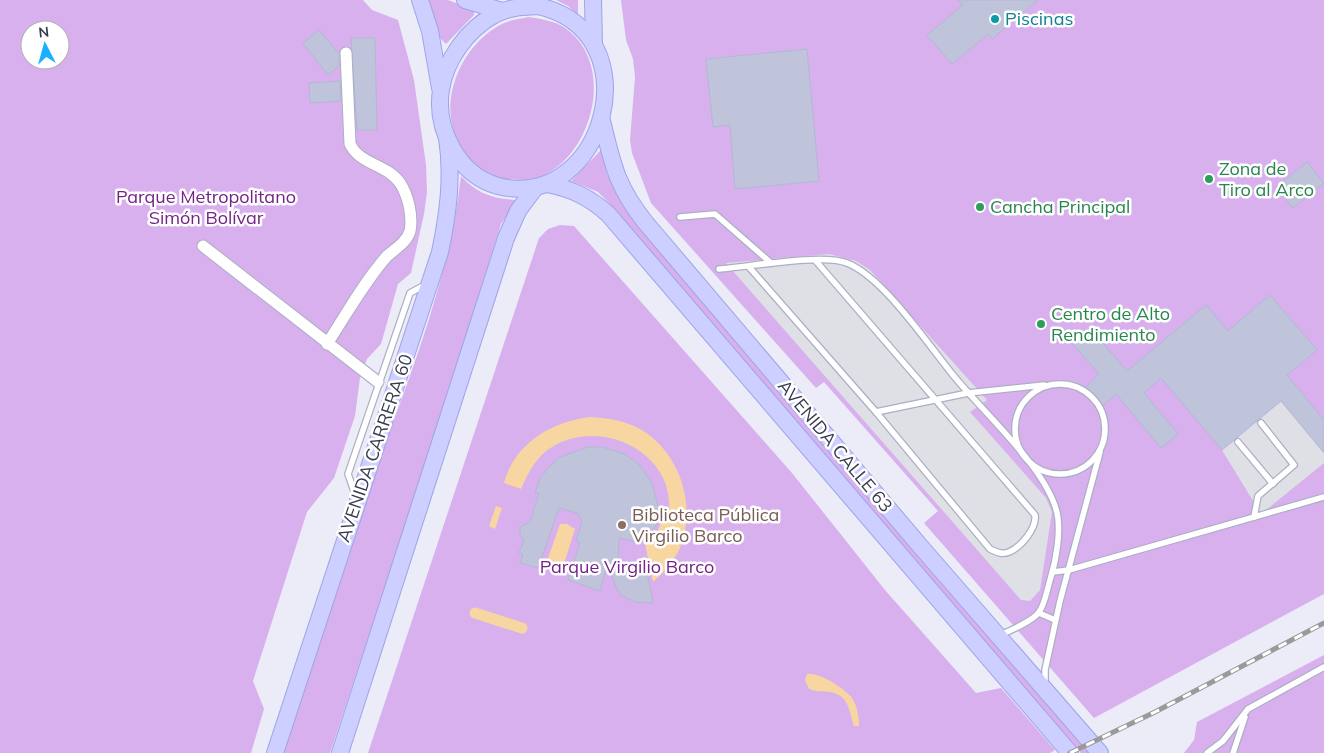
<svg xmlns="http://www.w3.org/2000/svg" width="1324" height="753" font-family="Mulish,sans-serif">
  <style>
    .green { fill: #d8b0ee; fill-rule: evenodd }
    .parking { fill: #dfe0e5 }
    .water { fill: #f8d6a2 }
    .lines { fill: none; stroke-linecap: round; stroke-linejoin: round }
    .canal { stroke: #f8d6a2; stroke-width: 11 }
    .building { fill: #bfc4da; stroke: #b1b8d5 }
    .lane-casing { stroke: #acafc4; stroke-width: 8 }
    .street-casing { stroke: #acafc4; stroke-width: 13 }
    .secondary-casing { stroke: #9ea3e7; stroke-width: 18 }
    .lane { stroke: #fff; stroke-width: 5.5 }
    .street { stroke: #fff; stroke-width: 11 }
    .secondary { stroke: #cccfff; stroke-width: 16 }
    .rail-casing { stroke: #9a9a9a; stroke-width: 5 }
    .rail { stroke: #fff; stroke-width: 3; stroke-dasharray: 9; stroke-linecap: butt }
    .culture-dot { fill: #0f9aa8; stroke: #fff; stroke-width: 2 }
    .leisure-dot { fill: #2e9e5b; stroke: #fff; stroke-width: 2 }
    .education-dot { fill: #8d6e63; stroke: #fff; stroke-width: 2 }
    .labels { text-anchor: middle; stroke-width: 5; stroke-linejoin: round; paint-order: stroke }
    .culture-label { font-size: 18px; fill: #0d838f; stroke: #fff; text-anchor: start }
    .leisure-label { font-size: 18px; fill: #27864d; stroke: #fff; text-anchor: start }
    .park-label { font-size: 18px; fill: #732386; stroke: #fff }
    .street-label { font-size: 18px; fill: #373b4c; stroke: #fff }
    .education-label { font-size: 18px; fill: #785e54; stroke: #fff; text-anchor: start }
  </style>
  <rect width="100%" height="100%" fill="#ebecf7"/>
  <g class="green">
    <path d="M0 0H363L372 10 398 20 414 80 426 165 427 192 424 214 411 273 398 284 381 344 367 359 360 378 355 416 334 478 307 512 253 681 264 709 251 753H0ZM30 30H60V60H30Z"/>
    <path d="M426 0H448L474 10V15L446 44 440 38Z"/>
    <path d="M556 0H578V15L568 6Z"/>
    <path d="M621 0H1324V594L1094 718 924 523 938 511 824 382 816 388 651 203 632 153 630 140 635 77 633 59 626 40Z"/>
    <path d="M529 17C541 19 555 21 565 28 612 61 596 137 557 167 550 172 542 178 533 180 525 181 515 179 507 179 482 178 464 158 455 135 440 95 463 45 500 25 509 20 519 19 529 17Z"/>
    <path d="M601 150 607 174 617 195 1091 753H1081L1044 711 666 272 608 202 598 192 571 181Z"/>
    <path d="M461 176C477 194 494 199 517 200L501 224 432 444 330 753H284C310 670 334 587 363 505 401 398 448 289 461 176Z"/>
    <path d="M560 225 574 226 792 473 885 590 976 693 1001 688 1055 750 1050 753H368L539 238 548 229Z"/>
    <path d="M1324 655V753H1184L1194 740 1197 722Z"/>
  </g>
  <g class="parking">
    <path d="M829 254 856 261 870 270 987 400 970 412 1046 498 1052 512 1040 590 1030 601 1021 600 726 263Z"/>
    <path d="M1281 401 1324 453V463L1261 514 1222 450Z"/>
  </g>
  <g class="water">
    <path d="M590 417C609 418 629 421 645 432 682 457 698 511 678 552 672 564 663 573 653 582L644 539 658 530 665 513 669 512C675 449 594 414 546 451 534 461 527 475 521 489L504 483C515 443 551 422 590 417Z"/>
    <path d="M496 506 502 508 495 529 489 526Z"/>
    <path d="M560 524H567L575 529 562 570 546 564Z"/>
    <path d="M807 674C819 672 844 688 852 698 857 705 859 717 859 726H854C849 711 849 695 830 692 823 691 816 692 809 689L805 680Z"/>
  </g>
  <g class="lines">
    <path class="canal" d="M475 613 522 628"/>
  </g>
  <g class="building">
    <path d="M958 0H1038L992 39 988 34 952 64 927 35 963 5Z"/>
    <path d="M319 30 339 54V66L328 75 303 43Z"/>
    <path d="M351 38H375L377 130H357Z"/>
    <path d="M807 49 819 181 735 189 730 125 713 127 706 59Z"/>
    <path d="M340 81 341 101 310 103 309 83Z"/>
    <path d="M1307 162 1324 183 1293 208 1276 187Z"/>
    <path d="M1270 295 1317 350 1287 375 1324 420V453L1281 401 1222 450 1161 378 1144 393 1178 434 1161 448 1116 394 1101 407 1096 396 1085 388 1099 374 1072 343 1090 328 1127 371 1206 305 1228 331Z"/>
    <path d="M588 447H603L624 454 639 464 652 483 659 510 663 509 661 519 652 530 638 535V542L619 538 618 562 646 567 653 603 635 602 621 595 616 588 608 562 600 591 568 580 580 542 576 541 582 522 577 513 559 508 538 568 520 563 523 555 519 553 524 540 520 535V527L530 522 539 493 535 492 541 477 549 467 560 457Z"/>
  </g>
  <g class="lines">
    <g class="lane-casing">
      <g id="lane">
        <path d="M680 217 715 214 771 263"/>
        <path d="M749 267 876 412 990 549C996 552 1002 555 1009 552 1021 547 1037 528 1035 515L815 260"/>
        <path d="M719 269C748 267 824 253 847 263 883 277 927 343 953 375 982 411 1043 465 1056 509 1062 529 1056 561 1050 580 1047 590 1045 604 1039 612 1034 620 1010 631 1000 635"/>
        <circle cx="1060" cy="429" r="45"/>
        <path d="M876 412 968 393 1044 385"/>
        <path d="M1238 442 1273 484"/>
        <path d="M356 497 348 474 410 293 425 285"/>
        <path d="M1254 517 1258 496 1294 465 1261 423"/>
        <path d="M1053 572 1069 570 1324 497"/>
        <path d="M1039 613 1055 620"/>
        <path d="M1045 683V670L1060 601 1100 452"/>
        <path d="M1207 753 1223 741 1248 709 1324 667"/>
        <path d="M1233 753 1245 717"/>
      </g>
    </g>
    <g class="street-casing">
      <g id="street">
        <path d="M203 246 378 382"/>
        <path d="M327 344C346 315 364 282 387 256 395 249 407 242 410 231 413 216 408 195 400 183 387 164 360 165 350 144L346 53"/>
      </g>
    </g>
    <g class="secondary-casing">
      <g id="secondary">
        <path d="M420 0 430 31 440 88"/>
        <path d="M465 0 502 11"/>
        <path d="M593 0 594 44"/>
        <path d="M538 6C655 32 604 213 498 186 458 175 435 129 441 90 445 60 468 29 494 15 508 7 523 7 538 6Z"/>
        <path d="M602 121C613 165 616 185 645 222L921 547 1100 753"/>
        <path d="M547 184C572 189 589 197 608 214L1070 753"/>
        <path d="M275 753 440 252C448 214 453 177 447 138"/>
        <path d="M340 753 506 238 518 211 535 188"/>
      </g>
    </g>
    <use href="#lane" class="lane"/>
    <use href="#street" class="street"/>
    <use href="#secondary" class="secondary"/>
    <g class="rail-casing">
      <path id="rail" d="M1070 753 1155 712 1324 623"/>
    </g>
    <use href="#rail" class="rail"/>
  </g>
  <circle class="culture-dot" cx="995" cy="19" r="5"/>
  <g class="leisure-dot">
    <circle cx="1209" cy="179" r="5"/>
    <circle cx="980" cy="207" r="5"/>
    <circle cx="1041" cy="324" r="5"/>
  </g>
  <circle class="education-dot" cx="622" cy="525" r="5"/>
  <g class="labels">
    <g class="culture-label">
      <text x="1005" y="25">Piscinas</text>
    </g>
    <g class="leisure-label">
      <text x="1219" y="175">Zona de<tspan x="1219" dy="21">Tiro al Arco</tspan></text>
      <text x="990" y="213">Cancha Principal</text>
      <text x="1051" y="320">Centro de Alto<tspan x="1051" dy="21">Rendimiento</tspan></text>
    </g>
    <g class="park-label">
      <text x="206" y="203">Parque Metropolitano<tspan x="206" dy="21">Simón Bolívar</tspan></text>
      <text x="627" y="573">Parque Virgilio Barco</text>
    </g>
    <g class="street-label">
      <text transform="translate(835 446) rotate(50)" y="6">AVENIDA CALLE 63</text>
      <text transform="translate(375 448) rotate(-71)" y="6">AVENIDA CARRERA 60</text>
    </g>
    <g class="education-label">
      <text x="632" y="521">Biblioteca Pública<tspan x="632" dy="21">Virgilio Barco</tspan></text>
    </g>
  </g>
  <g transform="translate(45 45) rotate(354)"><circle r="24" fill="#ffffff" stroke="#afb1b7"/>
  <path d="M0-4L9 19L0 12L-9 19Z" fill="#19b0ff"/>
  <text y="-8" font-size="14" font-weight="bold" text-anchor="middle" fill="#373b4c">N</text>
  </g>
</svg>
